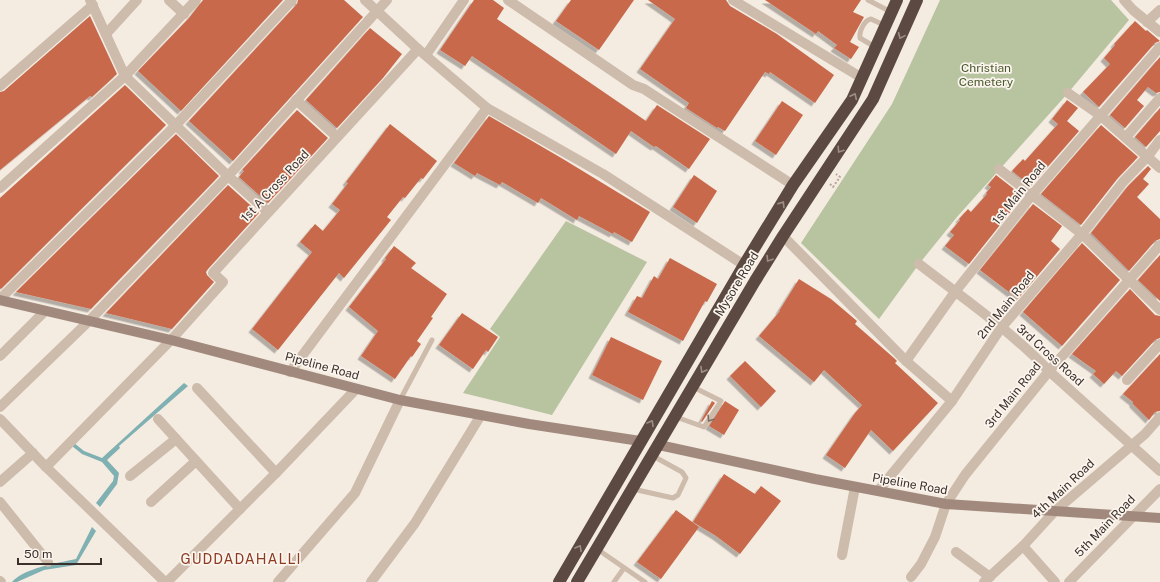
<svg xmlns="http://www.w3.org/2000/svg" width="1160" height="582" font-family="'Public Sans',sans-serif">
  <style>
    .green { fill: #b8c4a0 }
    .water { fill: #7fb0b2 }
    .building { fill: #c8694b; filter: url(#shadow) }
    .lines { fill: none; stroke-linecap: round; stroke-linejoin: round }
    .path { stroke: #b9a596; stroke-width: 2; stroke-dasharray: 2 2; stroke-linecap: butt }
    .lane { stroke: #cdbbac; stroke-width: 5 }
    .street { stroke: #cdbbac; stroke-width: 10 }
    .secondary { stroke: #a18a7d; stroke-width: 10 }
    .highway { stroke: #5c4a42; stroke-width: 12 }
    .oneway { stroke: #9c8e87 }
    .oneway2 { stroke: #7d6f65 }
    .labels { text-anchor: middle; stroke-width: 3.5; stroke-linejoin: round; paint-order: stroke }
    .park-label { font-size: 12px; fill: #4a5a2e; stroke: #fbf5ee }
    .street-label { font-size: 12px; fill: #3b302b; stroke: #fbf5ee }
    .quarter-label { font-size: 14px; letter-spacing: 1px; fill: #8c3b22; stroke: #fbf5ee }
  </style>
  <defs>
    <filter id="shadow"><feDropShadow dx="-3.5" dy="3.5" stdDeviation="0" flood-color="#0004"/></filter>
  </defs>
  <rect width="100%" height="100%" fill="#f4ebe1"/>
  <g class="green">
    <path d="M940 0H1111L1129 20 1068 93 957 217 919 264 879 319 801 243 892 104Z"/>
    <path d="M566 221 647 262 552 415 463 393 500 337 490 329Z"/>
  </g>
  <g class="water">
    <path d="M184 383 188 386 119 446 120 448 107 460 119 473 117 484 100 507 96 503 113 481 114 476 102 462 82 454 72 446 74 443 84 451 102 458Z"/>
    <path d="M92 527 96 531 76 565 44 570 17 582H12C24 568 58 563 76 559Z"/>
  </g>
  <g class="building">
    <path d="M203 0H283L181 111 138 71 189 18Z"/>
    <path d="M298 0H344L363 17 233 161 189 121 297 4Z"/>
    <path d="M474 0H493L504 8 497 19 646 121 657 105 710 139 689 169 656 146 654 147 631 131 616 154 472 56 465 66 440 50Z"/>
    <path d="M571 0H634L599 50 556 21Z"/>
    <path d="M648 0H726L730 6 777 34 834 75 815 103 770 72 769 74 765 72 725 131 718 127 717 128 686 108 689 103 640 69 675 19Z"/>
    <path d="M765 0H861L853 12 864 17 850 42 859 47 851 59 834 48 837 45 818 31 816 34Z"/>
    <path d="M90 16 117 74 92 97 90 96 0 170V92L4 91Z"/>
    <path d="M1135 21 1146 31 1147 30 1160 41 1155 43 1099 107 1083 92 1110 64 1104 58 1115 45 1114 44Z"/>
    <path d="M370 28 402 54 383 78 337 128 306 100Z"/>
    <path d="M1160 57V92L1156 93 1148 87 1137 100 1144 106 1125 128 1110 115Z"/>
    <path d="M125 85 166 125 1 289 0 288V198Z"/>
    <path d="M1067 100 1078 108 1067 121 1079 131 1031 186 1012 171 1023 159 1025 161 1058 124 1052 119Z"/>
    <path d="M782 101 803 115 776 155 755 141Z"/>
    <path d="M1160 108V131L1146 147 1135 137Z"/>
    <path d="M297 110 328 138 268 203 239 177 244 171 242 170Z"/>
    <path d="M489 116 563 159 650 212 632 242 614 232 613 234 579 216 577 220 541 198 538 203 502 182 500 185 477 173 475 176 454 163Z"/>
    <path d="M390 124 437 161 423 179 421 178 405 198 403 197 387 217 391 220 344 278 339 273 278 350 252 329 312 252 300 242 315 224 323 231 340 210 332 204 348 183 346 182Z"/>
    <path d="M1101 125 1138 157 1118 178 1081 225 1041 194Z"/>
    <path d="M176 134 219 176 91 309 16 292Z"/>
    <path d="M1148 166 1151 169 1143 179 1149 184 1137 197 1160 219V239L1155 241 1129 271 1091 233 1128 186Z"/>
    <path d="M694 175 717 191 697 223 673 207Z"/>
    <path d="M996 175 1023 196 969 264 945 246 954 235 950 232 960 220 959 219 968 209 971 212 987 194 986 193 991 187 988 185Z"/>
    <path d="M228 185 259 213 208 269 206 272 207 275 214 282 172 329 106 313Z"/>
    <path d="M1033 204 1062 226 1051 241 1060 249 1018 299 980 270Z"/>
    <path d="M1082 243 1120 280 1062 346 1023 312Z"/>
    <path d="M394 246 416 263 411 268 447 294 431 317 433 318 417 341 421 344 412 357 411 356 395 379 361 356 378 331 349 307 386 259 385 258Z"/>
    <path d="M1160 255V301L1138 280Z"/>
    <path d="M670 258 717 284 707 302 705 301 683 341 628 312 637 296 642 298 654 276 658 279Z"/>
    <path d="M799 279 831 299 857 321 855 324 894 358 897 361 895 363 938 403 893 451 871 430 845 468 826 455 855 413 862 405 824 370 814 382 759 336 780 311H779Z"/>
    <path d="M1130 289 1155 315 1160 316V338L1155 340 1122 376 1116 371 1104 384 1093 374 1096 371 1072 354Z"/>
    <path d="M462 313 498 337 488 352 486 350 473 369 439 345Z"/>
    <path d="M611 337 662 361 643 400 592 375Z"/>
    <path d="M1160 354V411L1155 412 1149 420 1133 404V402L1123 394Z"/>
    <path d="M745 361 776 391 761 407 730 376Z"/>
    <path d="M712 401 715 403 702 422 701 421Z"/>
    <path d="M725 401 739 410 724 435 709 426Z"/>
    <path d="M724 474 755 494 761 486 781 501 740 554 716 536 693 522Z"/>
    <path d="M676 510 699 527 661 579 637 562Z"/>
  </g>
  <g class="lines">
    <path class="path" d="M830 184 833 187 840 177 836 174"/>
    <g class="lane">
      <path d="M868 0 891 12"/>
      <path d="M875 47 860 38C859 32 864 20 871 19L886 26"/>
      <path d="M400 400 432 340"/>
      <path d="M676 417 704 427 721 401 693 387"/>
      <path d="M633 489 673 498 678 495 686 478 682 472 653 456"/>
      <path d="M597 549 645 582"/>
      <path d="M614 582 624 568"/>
    </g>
    <g class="street">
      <path d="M90 0 125 76 228 176 268 212"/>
      <path d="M169 0 184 14"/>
      <path d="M365 0 418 49 487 108 603 174 744 265"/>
      <path d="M508 0 633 85 644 89 793 185"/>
      <path d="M733 0 862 78"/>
      <path d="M1124 0 1133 10 1160 32"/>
      <path d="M1147 22 1160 10"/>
      <path d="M106 34 137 0"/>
      <path d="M426 55 464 0"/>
      <path d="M0 86 93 5"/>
      <path d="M1068 93 1101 116 1160 168"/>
      <path d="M296 100 337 137"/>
      <path d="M1126 137 1160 98"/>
      <path d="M999 169 1082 234 1160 310"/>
      <path d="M0 188 125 76 196 0"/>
      <path d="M783 236 906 361 952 401"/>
      <path d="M919 264C963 298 1011 331 1049 371L1160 471"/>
      <path d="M0 299 176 125 292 0"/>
      <path d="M0 356 45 311"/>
      <path d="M906 361 955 292 1032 195 1160 47"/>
      <path d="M290 372 487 108"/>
      <path d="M1127 380 1160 344"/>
      <path d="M197 388 276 473"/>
      <path d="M0 407 89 321 228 176 387 0"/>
      <path d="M0 419 46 467 165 582"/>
      <path d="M158 419 240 509"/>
      <path d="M46 467 171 340 223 282 213 273 418 49"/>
      <path d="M130 476 176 439"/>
      <path d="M0 482 33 453"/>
      <path d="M878 491 952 401 1001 328 1082 234 1123 182 1148 156 1160 140"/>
      <path d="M0 502 48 562"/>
      <path d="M151 502 196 461"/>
      <path d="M1023 546 1055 582"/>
      <path d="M956 552 990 577"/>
      <path d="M842 555 855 487"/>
      <path d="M911 577 921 564 935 537 946 504 965 475 1049 371 1160 245"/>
      <path d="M0 581 1 582"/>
      <path d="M167 582 276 473 356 389"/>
      <path d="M278 582 355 493 400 400"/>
      <path d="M371 582 415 523 481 415"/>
      <path d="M984 582 1023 546 1055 511 1145 434 1160 417"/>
      <path d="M1069 582 1160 489"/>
    </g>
    <g class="secondary">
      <path d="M0 300 171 340 400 400 529 424 640 441"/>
      <path d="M659 445 815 479 946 504 1160 518"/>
    </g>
    <g class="highway">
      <path d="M559 582 744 265 793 185 852 100 897 0"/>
      <path d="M577 582 755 281 783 236 873 99 917 0"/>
    </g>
  </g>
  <defs><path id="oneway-chevron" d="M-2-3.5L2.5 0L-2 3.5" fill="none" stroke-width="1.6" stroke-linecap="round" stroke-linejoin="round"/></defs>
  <g class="oneway">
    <use href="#oneway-chevron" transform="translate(901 36) rotate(114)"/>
    <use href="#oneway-chevron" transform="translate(854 96) rotate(-64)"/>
    <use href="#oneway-chevron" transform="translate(840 150) rotate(124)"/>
    <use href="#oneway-chevron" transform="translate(782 204) rotate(-58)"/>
    <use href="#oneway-chevron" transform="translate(769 259) rotate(122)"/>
    <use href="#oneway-chevron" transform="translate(703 370) rotate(120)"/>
    <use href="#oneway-chevron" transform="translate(651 423) rotate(-60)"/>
    <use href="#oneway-chevron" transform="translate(579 548) rotate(-60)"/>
  </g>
  <use class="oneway2" href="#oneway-chevron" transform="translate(710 419) rotate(123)"/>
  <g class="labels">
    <g class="park-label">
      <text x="986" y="72">Christian<tspan x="986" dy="14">Cemetery</tspan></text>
    </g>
    <g class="street-label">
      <text transform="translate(275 186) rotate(-47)" y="4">1st A Cross Road</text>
      <text transform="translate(1019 193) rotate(-51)" y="4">1st Main Road</text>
      <text transform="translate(737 284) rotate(-59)" y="4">Mysore Road</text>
      <text transform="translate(1006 305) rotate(-51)" y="4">2nd Main Road</text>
      <text transform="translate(1050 355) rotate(42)" y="4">3rd Cross Road</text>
      <text transform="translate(322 366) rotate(15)" y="4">Pipeline Road</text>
      <text transform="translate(1013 395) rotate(-51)" y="4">3rd Main Road</text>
      <text transform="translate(910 484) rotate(10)" y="4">Pipeline Road</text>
      <text transform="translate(1063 489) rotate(-43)" y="4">4th Main Road</text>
      <text transform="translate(1105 526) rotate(-46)" y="4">5th Main Road</text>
    </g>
    <g class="quarter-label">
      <text x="241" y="564">GUDDADAHALLI</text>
    </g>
  </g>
  <path d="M18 558v6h83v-6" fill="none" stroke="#3b302b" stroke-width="2"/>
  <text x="24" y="558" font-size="12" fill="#3b302b" stroke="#fbf5ee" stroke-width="3" paint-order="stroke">50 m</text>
</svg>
